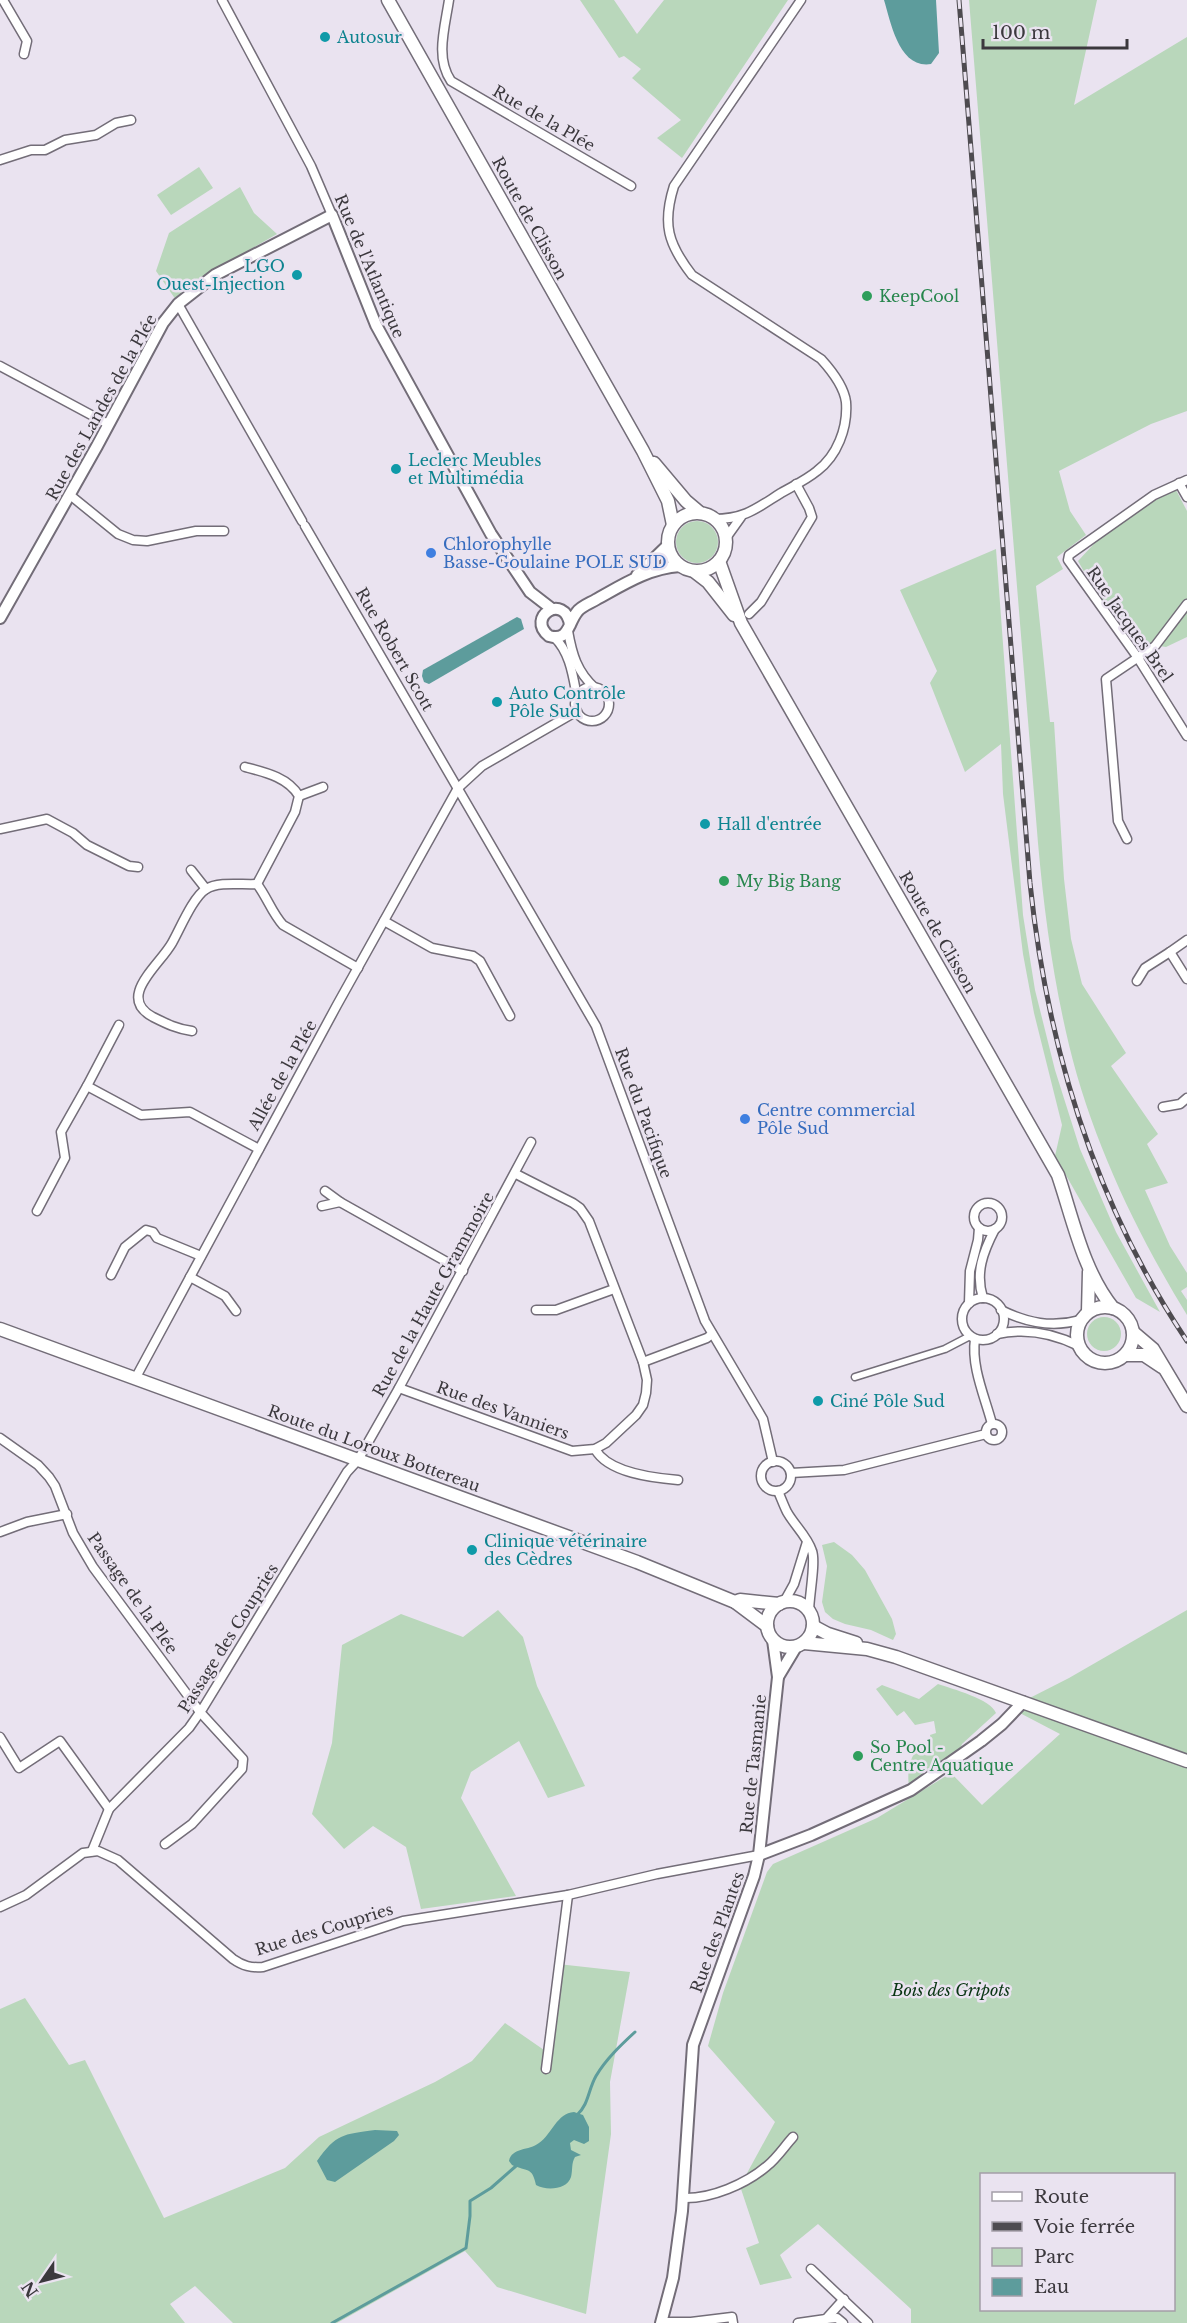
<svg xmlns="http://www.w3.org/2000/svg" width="1187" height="2323" font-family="'Libre Baskerville',serif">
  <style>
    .green { fill: #b9d7bb; fill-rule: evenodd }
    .water { fill: #5d9c9c }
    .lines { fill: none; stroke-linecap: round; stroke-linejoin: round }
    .stream { stroke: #5d9c9c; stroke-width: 3 }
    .pedestrian-casing { stroke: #736d78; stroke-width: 9 }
    .minor-casing { stroke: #736d78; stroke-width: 11 }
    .tertiary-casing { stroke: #736d78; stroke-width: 14 }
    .secondary-casing { stroke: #736d78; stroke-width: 15 }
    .pedestrian { stroke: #fff; stroke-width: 6 }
    .minor { stroke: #fff; stroke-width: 8 }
    .tertiary { stroke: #fff; stroke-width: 10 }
    .secondary { stroke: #fff; stroke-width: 12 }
    .rail-casing { stroke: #4e4b50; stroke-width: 5 }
    .rail { stroke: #eae3f0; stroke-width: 3; stroke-dasharray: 9; stroke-linecap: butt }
    .culture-dot { fill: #0f9aa8; stroke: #eae3f0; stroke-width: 2 }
    .leisure-dot { fill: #2e9e5b; stroke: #eae3f0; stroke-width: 2 }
    .shop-dot { fill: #3f7fe0; stroke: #eae3f0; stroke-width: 2 }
    .labels { text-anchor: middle; stroke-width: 5; stroke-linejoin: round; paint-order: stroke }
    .culture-label { font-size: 16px; fill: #0d838f; stroke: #eae3f0; text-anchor: start }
    .street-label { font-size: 16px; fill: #3b383d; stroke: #eae3f0 }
    .leisure-label { font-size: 16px; fill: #27864d; stroke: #eae3f0; text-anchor: start }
    .shop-label { font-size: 16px; fill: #366cbe; stroke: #eae3f0; text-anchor: start }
    .park-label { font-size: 16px; font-style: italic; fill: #0a3614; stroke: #eae3f0 }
  </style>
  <rect width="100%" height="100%" fill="#eae3f0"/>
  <g class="green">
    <path d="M580 0H614L637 34 664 0H788L682 158 657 138 681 120 632 78 641 69 624 56 619 58Z"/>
    <path d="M969 0H1097L1074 105 1187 37V411L1151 424 1059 471 1070 511 1086 535 1057 557 1063 569 1036 586 1050 722H1054L1064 879 1071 939 1082 984 1126 1053 1111 1066 1158 1134 1147 1144 1168 1183 1145 1190 1170 1246 1187 1273V1287L1181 1291 1187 1300V1315C1136 1232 1092 1140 1069 1045 1053 978 1044 911 1038 843Z"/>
    <path d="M199 167 213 188 171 215 157 195Z"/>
    <path d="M240 187 254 213 277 234 204 276 176 300 156 271 169 233Z"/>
    <path d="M1175 488 1187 511V637L1166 647 1134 642 1087 577 1078 561 1105 532Z"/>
    <circle cx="697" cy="542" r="21"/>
    <path d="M996 549 1023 915 1035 990 1055 1070 1080 1149 1116 1232 1160 1312 1136 1298 1055 1156 1062 1125 1034 1013 1023 954 1003 794 1001 744 965 772 930 683 937 671 900 590Z"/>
    <circle cx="1104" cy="1334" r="17"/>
    <path d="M834 1542 852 1555 865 1570 892 1619 896 1634 893 1640 871 1630 845 1624 833 1619 825 1612 822 1602 827 1566 822 1545Z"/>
    <path d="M498 1610 523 1637 537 1686 585 1786 548 1798 519 1741 471 1772 461 1798 516 1896 421 1909 406 1847 373 1826 344 1849 312 1814 332 1743 342 1645 401 1614 463 1637Z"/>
    <path d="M1187 1610V2323H911V2309L818 2224 780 2255 792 2278 760 2285 746 2248 759 2243 740 2186 775 2122 708 2046 723 1993 767 1872 773 1864 877 1818 951 1773 982 1805 1060 1734 1010 1708 1069 1678ZM982 2174H1174V2310H982Z"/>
    <path d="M938 1684C952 1689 991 1699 996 1713L962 1744 961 1747 909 1786C907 1775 909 1756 919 1748 924 1745 928 1745 931 1740L930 1735 936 1733 934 1721 915 1725 904 1711 897 1716 876 1689 882 1685 919 1699Z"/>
    <path d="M558 1964 630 1972 610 2082 611 2134 586 2314 497 2287 465 2251 337 2323H233L195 2286 170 2304 185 2323H0V2009L25 1998 69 2065 85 2060 164 2218 285 2168 319 2137 435 2082 472 2061 505 2023 544 2050Z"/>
  </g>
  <g class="water">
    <path d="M884 0H936L939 53 931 64C899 69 891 23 884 0Z"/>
    <path d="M517 617 521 619 524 629 429 684 424 682 422 676 423 670Z"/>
    <path d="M574 2112 583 2115 589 2127V2141L584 2144 574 2140 570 2143 571 2150 581 2155 575 2157C571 2164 573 2169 571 2177 567 2190 546 2191 536 2185 532 2166 527 2172 512 2165L509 2161C512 2147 529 2151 539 2143 552 2134 557 2113 574 2112Z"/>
    <path d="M375 2130 397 2131 399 2135 394 2141 335 2182 327 2180 317 2161C337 2133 342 2135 375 2130Z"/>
  </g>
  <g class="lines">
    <g class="stream">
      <path d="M577 2115C589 2104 588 2090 596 2076 606 2059 621 2045 635 2032"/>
      <path d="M332 2323 466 2248 470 2216V2201L491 2188 516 2166"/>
    </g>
    <g class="pedestrian-casing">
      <path id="pedestrian" d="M855 1377 945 1349 970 1336"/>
    </g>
    <g class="minor-casing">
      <g id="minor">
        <path d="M3 0 27 41 24 54"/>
        <path d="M222 0 311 166 332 215"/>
        <path d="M449 0C445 27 435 58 451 81L631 186"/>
        <path d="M0 160 31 150H45L65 140 96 135 116 123 131 120"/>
        <path d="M178 304 302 521"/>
        <path d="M0 366 108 424"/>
        <path d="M1187 480 1154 495 1069 555 1068 560 1138 658 1187 736"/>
        <path d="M1179 483 1187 497"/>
        <path d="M70 495 118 534 133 540 147 541 196 531H224"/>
        <path d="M714 519C745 519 757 508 781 493 793 486 806 480 817 471 837 456 848 428 846 402 844 386 831 370 821 359L692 275C668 244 662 224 674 186L801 0"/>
        <path d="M305 526 596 1026 705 1321 763 1419 773 1462"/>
        <path d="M726 538 741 517"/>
        <path d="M749 614 761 602 812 517 809 508 796 484"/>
        <path d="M568 631C572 654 577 672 595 688"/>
        <path d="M554 637C570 652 573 676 577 697"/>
        <circle cx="592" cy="704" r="17"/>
        <path d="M245 767C264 772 288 777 299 796L295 812 257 884"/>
        <path d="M299 796 323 787"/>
        <path d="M0 829 47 819 73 833 87 845 129 866 138 867"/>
        <path d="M1127 839 1118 821 1106 679 1155 646 1187 604"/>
        <path d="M191 870 206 889"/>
        <path d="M384 921 432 948 473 956 480 961 510 1016"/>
        <path d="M1170 952 1187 940"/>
        <path d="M1137 981 1145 968 1170 952 1187 979"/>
        <path d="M192 1031C177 1029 167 1024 153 1017 116 997 159 966 172 943 180 929 193 897 206 889 219 881 242 885 257 884 267 897 272 913 283 925L358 968"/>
        <path d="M87 1086 119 1025"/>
        <path d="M1163 1107 1180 1104 1187 1098"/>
        <path d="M325 1191 340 1202"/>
        <circle cx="988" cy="1217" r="14"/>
        <path d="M322 1206 340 1202 463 1271"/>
        <path d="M37 1211 65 1158 61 1132 87 1086 141 1115 190 1112 259 1149"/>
        <path d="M111 1275 125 1247 146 1230 153 1232 157 1238 201 1256"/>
        <path d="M190 1277 225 1296 236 1311"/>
        <path d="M983 1298C975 1273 983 1252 995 1229"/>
        <circle cx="983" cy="1319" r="21"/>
        <path d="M969 1303 970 1271 978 1240 979 1228"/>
        <path d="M536 1310H556L614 1289"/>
        <path d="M1001 1310C1027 1323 1052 1328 1080 1320"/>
        <path d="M997 1334C1025 1328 1053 1333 1079 1346"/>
        <path d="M975 1339C971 1367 985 1397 992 1424"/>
        <path d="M643 1362 707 1338 712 1334"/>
        <path d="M135 1379 337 1005 458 788 482 766 577 711"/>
        <path d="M399 1388 572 1451 595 1449 606 1443 636 1415 643 1405 646 1393 647 1380 643 1362 589 1221 580 1208 573 1203 516 1174"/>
        <circle cx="994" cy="1432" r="8"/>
        <path d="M0 1438 38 1465 49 1477 55 1486 73 1533 93 1567 200 1712 243 1759 242 1769 192 1824 165 1844"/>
        <path d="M595 1449C608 1473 653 1478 678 1480"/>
        <circle cx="776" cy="1476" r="15"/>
        <path d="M791 1473 844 1470 986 1434"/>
        <path d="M778 1491C781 1498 784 1506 787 1512 795 1526 807 1536 812 1551 816 1562 809 1597 809 1612"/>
        <path d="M0 1532 27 1522 67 1514"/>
        <path d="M784 1602 794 1584 807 1542"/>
        <path d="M0 1737 19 1768 60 1741 109 1809"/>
        <path d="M92 1851 109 1809 189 1728 203 1708 347 1472 358 1460 399 1388 531 1142"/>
        <path d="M0 1907 26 1895 83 1853 98 1851 118 1860 233 1959C243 1966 251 1968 263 1967L403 1921 568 1895 657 1874 759 1855"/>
        <path d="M546 2069 568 1895"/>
        <path d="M683 2198C711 2199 746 2184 767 2166 777 2158 784 2147 793 2137"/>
        <path d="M811 2269 868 2323"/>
        <path d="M826 2319 837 2318 843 2323"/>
        <path d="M661 2322H691L732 2317 733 2323"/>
        <path d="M798 2323 826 2319 844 2299"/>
      </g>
    </g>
    <g class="tertiary-casing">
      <g id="tertiary">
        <path d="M637 575 667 546"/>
        <path d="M0 618 97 446 163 323 178 304 215 275 332 215 376 325 491 534 530 592 552 609"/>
        <path d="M570 625C565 592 525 617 549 636 569 642 568 623 577 612 581 606 591 603 597 599 624 584 649 568 680 566"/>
        <path d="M778 1677 796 1647"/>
        <path d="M759 1855 811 1835 911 1790 981 1741 1002 1724 1023 1702"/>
        <path d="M661 2323 673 2278 682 2211 693 2045 754 1876 759 1855 778 1677 773 1640"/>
      </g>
    </g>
    <g class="secondary-casing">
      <g id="secondary">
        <path d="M388 0 643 451 668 501 673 525"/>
        <path d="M654 463 686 501 699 512"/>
        <circle cx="697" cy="542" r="29"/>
        <path d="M719 561 741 623 1058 1175C1073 1219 1083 1271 1113 1308"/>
        <path d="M695 572 708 582 734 615"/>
        <circle cx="1105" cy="1335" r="28"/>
        <path d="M1088 1312 1089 1272"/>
        <path d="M0 1329 637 1562 735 1602 767 1626"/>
        <path d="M1133 1332 1153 1349 1187 1406"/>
        <path d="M1125 1355H1144L1162 1367"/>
        <circle cx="790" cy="1624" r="23"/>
        <path d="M735 1602 740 1600 779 1604"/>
        <path d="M813 1626 828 1634 856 1643"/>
        <path d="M804 1643 867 1649 896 1657 1187 1761"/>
      </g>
    </g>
    <use href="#pedestrian" class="pedestrian"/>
    <use href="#minor" class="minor"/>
    <use href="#tertiary" class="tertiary"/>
    <use href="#secondary" class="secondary"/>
    <g class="rail-casing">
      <path id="rail" d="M959 0 1030 883C1047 1046 1095 1204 1187 1341"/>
    </g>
    <use href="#rail" class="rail"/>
  </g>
  <g class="culture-dot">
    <circle cx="325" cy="37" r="6"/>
    <circle cx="297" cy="275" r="6"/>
    <circle cx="396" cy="469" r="6"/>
    <circle cx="497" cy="702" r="6"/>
    <circle cx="705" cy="824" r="6"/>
    <circle cx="818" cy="1401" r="6"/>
    <circle cx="472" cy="1550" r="6"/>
  </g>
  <g class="leisure-dot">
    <circle cx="867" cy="296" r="6"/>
    <circle cx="724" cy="881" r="6"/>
    <circle cx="858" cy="1756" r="6"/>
  </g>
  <g class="shop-dot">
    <circle cx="431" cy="553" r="6"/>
    <circle cx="745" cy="1119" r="6"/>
  </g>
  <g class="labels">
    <g class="culture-label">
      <text x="337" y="43">Autosur</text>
      <text x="285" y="272" text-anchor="end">LGO<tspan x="285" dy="18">Ouest-Injection</tspan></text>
      <text x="408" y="466">Leclerc Meubles<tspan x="408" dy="18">et Multimédia</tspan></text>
      <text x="509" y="699">Auto Contrôle<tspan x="509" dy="18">Pôle Sud</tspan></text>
      <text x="717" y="830">Hall d'entrée</text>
      <text x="830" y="1407">Ciné Pôle Sud</text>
      <text x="484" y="1547">Clinique vétérinaire<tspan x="484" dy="18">des Cèdres</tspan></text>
    </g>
    <g class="street-label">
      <text transform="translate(544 118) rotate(30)" y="6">Rue de la Plée</text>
      <text transform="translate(530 218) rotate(61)" y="6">Route de Clisson</text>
      <text transform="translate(370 266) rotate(67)" y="6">Rue de l'Atlantique</text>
      <text transform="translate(101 407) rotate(-61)" y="6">Rue des Landes de la Plée</text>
      <text transform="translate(1130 624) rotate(55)" y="6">Rue Jacques Brel</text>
      <text transform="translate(395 649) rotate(60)" y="6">Rue Robert Scott</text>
      <text transform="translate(938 932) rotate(60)" y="6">Route de Clisson</text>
      <text transform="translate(282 1075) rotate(-61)" y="6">Allée de la Plée</text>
      <text transform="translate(644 1113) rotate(70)" y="6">Rue du Pacifique</text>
      <text transform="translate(433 1294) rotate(-61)" y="6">Rue de la Haute Grammoire</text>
      <text transform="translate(503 1410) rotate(20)" y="6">Rue des Vanniers</text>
      <text transform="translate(374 1448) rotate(20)" y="6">Route du Loroux Bottereau</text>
      <text transform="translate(133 1593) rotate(55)" y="6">Passage de la Plée</text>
      <text transform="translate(228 1638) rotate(-58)" y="6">Passage des Coupries</text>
      <text transform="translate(753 1764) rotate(-84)" y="6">Rue de Tasmanie</text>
      <text transform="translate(324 1929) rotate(-17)" y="6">Rue des Coupries</text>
      <text transform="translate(717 1932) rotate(-70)" y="6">Rue des Plantes</text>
    </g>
    <g class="leisure-label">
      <text x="879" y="302">KeepCool</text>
      <text x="736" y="887">My Big Bang</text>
      <text x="870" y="1753">So Pool -<tspan x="870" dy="18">Centre Aquatique</tspan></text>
    </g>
    <g class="shop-label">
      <text x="443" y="550">Chlorophylle<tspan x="443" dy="18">Basse-Goulaine POLE SUD</tspan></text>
      <text x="757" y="1116">Centre commercial<tspan x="757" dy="18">Pôle Sud</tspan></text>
    </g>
    <g class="park-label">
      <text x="951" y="1996">Bois des Gripots</text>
    </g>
  </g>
  <rect x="980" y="2173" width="195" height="138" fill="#eae3f0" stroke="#a49fa8" stroke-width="1.5"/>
  <rect x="992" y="2192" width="30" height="9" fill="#ffffff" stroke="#a49fa8" stroke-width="1.5"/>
  <text x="1034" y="2203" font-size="18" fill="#3b383d">Route</text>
  <rect x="992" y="2222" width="30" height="9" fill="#4e4b50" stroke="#a49fa8" stroke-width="1.5"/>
  <text x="1034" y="2233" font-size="18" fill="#3b383d">Voie ferrée</text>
  <rect x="992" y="2248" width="30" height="18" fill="#b9d7bb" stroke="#a49fa8" stroke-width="1.5"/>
  <text x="1034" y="2263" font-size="18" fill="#3b383d">Parc</text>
  <rect x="992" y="2278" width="30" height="18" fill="#5d9c9c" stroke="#a49fa8" stroke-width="1.5"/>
  <text x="1034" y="2293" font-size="18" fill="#3b383d">Eau</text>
  <g transform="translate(42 2281) rotate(235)" stroke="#eae3f0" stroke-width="4.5" paint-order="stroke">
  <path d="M0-4.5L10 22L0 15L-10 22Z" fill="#3b383d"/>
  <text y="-9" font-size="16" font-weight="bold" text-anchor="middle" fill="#3b383d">N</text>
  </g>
  <path d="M983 39v9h144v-9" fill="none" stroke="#3b383d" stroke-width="3"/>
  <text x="992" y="39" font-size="18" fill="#3b383d" stroke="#eae3f0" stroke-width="4.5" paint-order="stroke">100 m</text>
</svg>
